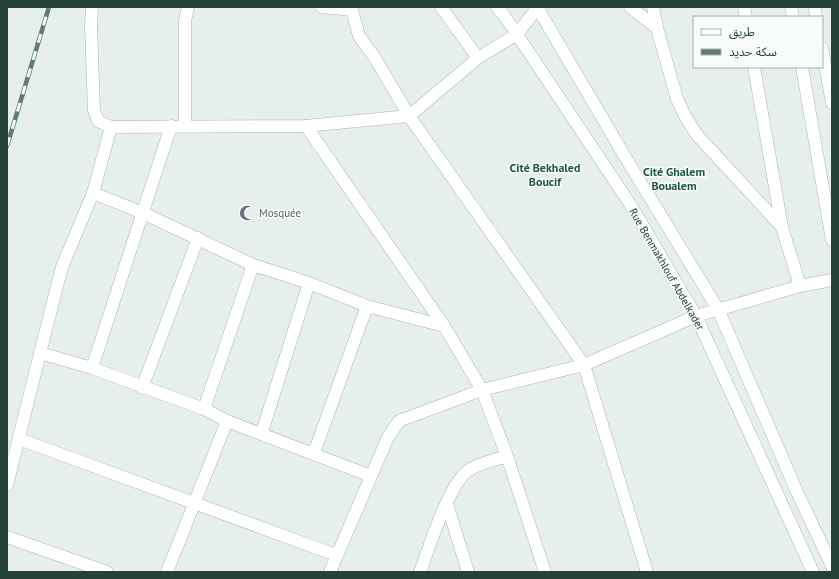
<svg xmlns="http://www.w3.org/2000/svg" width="839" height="579" font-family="'PT Sans','Noto Sans Arabic',sans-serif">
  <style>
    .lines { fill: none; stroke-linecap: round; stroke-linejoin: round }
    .minor-casing { stroke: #a8b8b2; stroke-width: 13 }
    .minor { stroke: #fff; stroke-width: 12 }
    .rail-casing { stroke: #5f7d75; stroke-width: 4.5 }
    .rail { stroke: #f7fbf9; stroke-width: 3; stroke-dasharray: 9; stroke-linecap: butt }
    .labels { text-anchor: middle; stroke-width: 3.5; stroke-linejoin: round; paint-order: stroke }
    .worship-label { font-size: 11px; fill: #5b616d; stroke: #f7fbf9; text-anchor: start }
    .street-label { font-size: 11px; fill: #24423a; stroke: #f7fbf9 }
    .neighbourhood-label { font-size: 12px; font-weight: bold; fill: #1f5548; stroke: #f7fbf9 }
  </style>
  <rect width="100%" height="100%" fill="#e6efeb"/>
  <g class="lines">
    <g class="minor-casing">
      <g id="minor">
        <path d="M92 7 91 26 94 110 98 121 111 127 306 126 409 116 375 58 359 36 352 10 322 7"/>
        <path d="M441 7 478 58"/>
        <path d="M497 7 504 15 630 204 696 316 813 572"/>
        <path d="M537 7 627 160 718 309 797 492 832 566"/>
        <path d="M538 7 517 34 478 58 409 116 584 365 647 572"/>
        <path d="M630 7 657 28"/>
        <path d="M653 7 657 28 677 99 685 116 697 135 782 227 800 286"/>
        <path d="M744 7 746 17"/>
        <path d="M791 7 793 17"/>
        <path d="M815 7 816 17"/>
        <path d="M822 48 832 103"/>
        <path d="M754 67 782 227"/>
        <path d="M802 67 832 240"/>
        <path d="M185 126V21L188 7"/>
        <path d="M306 126 444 326 482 390 507 456 545 572"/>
        <path d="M93 193 143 213 253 265 309 283 367 306 444 326"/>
        <path d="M40 353 62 267 93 193 111 127"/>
        <path d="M92 368 171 126"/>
        <path d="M142 388 198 238"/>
        <path d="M204 409 253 265"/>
        <path d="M262 432 309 283"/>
        <path d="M19 439 336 555"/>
        <path d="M314 453 367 306"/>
        <path d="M7 485 40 353 92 368 204 409 227 421 371 476"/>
        <path d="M447 504 468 572"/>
        <path d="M7 537 107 572"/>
        <path d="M167 572 227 421"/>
        <path d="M330 572 388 437 399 421 482 390 584 365 696 316 800 286 832 280"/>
        <path d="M420 572C429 548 449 483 469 470 480 463 495 460 507 456"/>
      </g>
    </g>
    <use href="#minor" class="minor"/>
    <g class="rail-casing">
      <path id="rail" d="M7 146 49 7"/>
    </g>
    <use href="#rail" class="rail"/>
  </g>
  <defs>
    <g id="mosque-bare" transform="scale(1.2)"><path d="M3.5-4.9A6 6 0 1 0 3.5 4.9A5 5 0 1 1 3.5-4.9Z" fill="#6b7280" stroke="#f7fbf9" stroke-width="2.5" paint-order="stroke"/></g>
  </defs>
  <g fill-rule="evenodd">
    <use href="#mosque-bare" x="247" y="213"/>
  </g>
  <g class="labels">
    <g class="worship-label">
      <text x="259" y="217">Mosquée</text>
    </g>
    <g class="street-label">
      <text transform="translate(667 269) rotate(60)" y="4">Rue Benmakhlouf Abdelkader</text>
    </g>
    <g class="neighbourhood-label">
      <text x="545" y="172">Cité Bekhaled<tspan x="545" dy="14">Boucif</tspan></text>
      <text x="674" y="176">Cité Ghalem<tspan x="674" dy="14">Boualem</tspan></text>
    </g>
  </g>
  <rect width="839" height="579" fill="none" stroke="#24423a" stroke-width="16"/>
  <rect x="693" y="16" width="130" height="52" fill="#f7fbf9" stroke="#a3b1ad"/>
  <rect x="701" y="29" width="20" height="6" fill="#ffffff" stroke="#a3b1ad"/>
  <text x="729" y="36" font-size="12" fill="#24423a">طريق</text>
  <rect x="701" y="49" width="20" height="6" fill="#5f7d75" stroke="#a3b1ad"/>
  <text x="729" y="56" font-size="12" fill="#24423a">سكة حديد</text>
</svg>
